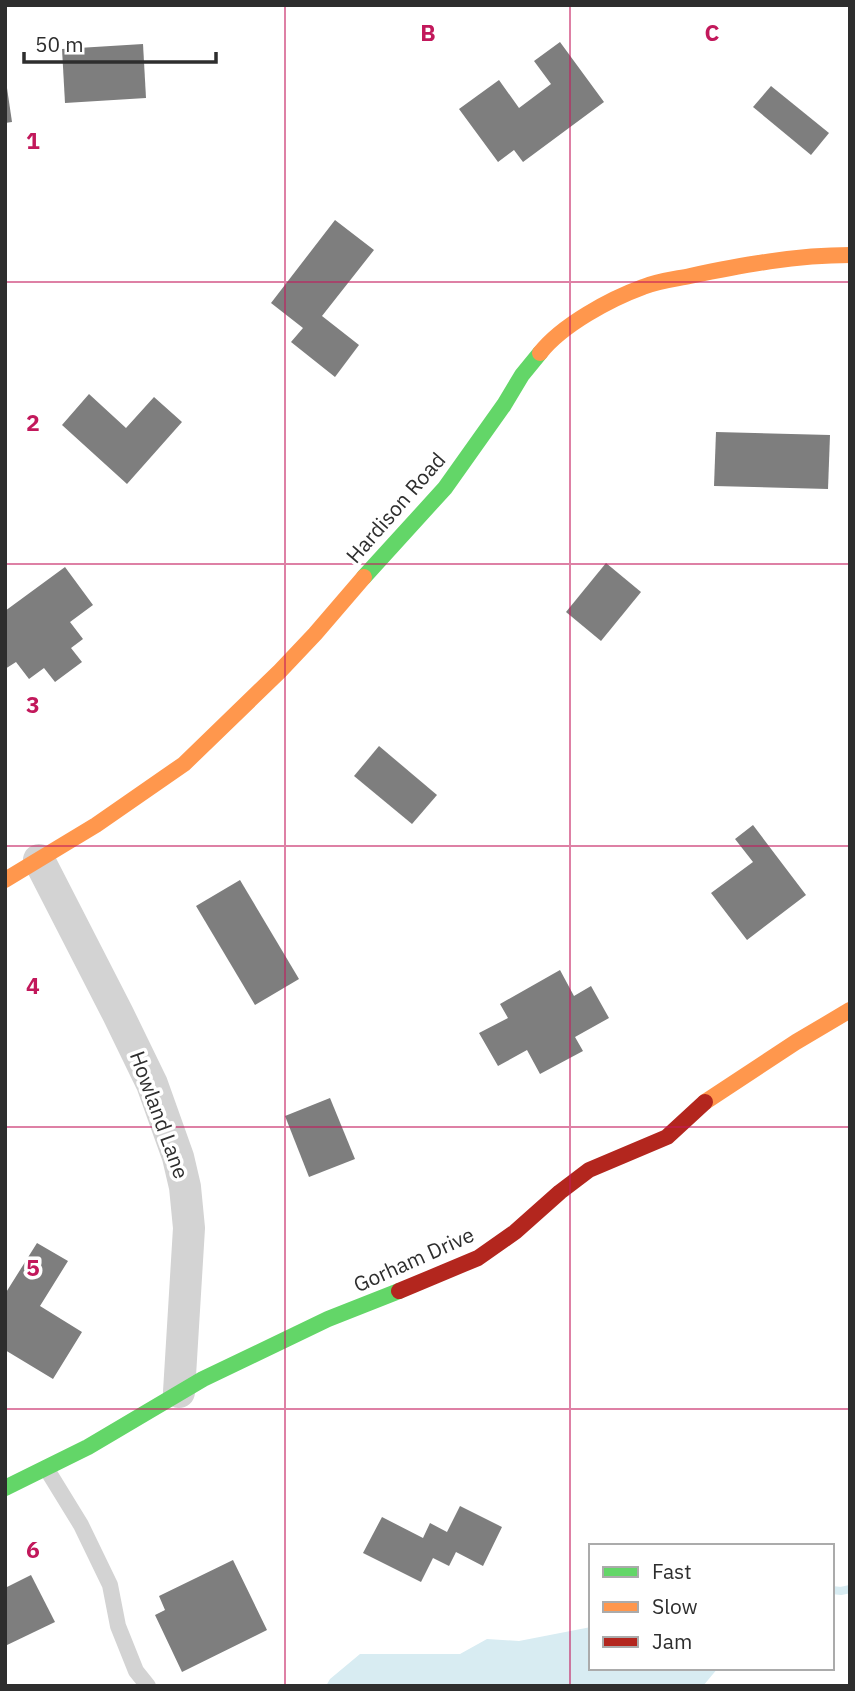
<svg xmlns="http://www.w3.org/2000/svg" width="855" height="1691" font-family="'IBM Plex Sans',sans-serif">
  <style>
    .water { fill: #d8ecf2 }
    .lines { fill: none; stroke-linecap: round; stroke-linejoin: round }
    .stream { stroke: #d8ecf2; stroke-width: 8 }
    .building { fill: #7e7e7e }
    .lane { stroke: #d3d3d3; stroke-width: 16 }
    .street { stroke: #d3d3d3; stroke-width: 32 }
    .fast { stroke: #63d668; stroke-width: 16 }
    .slow { stroke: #ff974d; stroke-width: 16 }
    .jam { stroke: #b3261e; stroke-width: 16 }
    .grid { fill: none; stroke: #c2185b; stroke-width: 2; stroke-opacity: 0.55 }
    .labels { text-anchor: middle; stroke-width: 7; stroke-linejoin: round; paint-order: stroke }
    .street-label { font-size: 21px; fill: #2e2e2e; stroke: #fff }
    .grid-label { font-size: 23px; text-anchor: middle; font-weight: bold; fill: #c2185b; stroke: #fff; stroke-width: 7; stroke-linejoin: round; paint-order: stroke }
  </style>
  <rect width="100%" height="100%" fill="#fff"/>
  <path class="water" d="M591 1627V1668H718L703 1686H326L330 1679 360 1654H460L487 1639 519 1641Z"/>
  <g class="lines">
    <path class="stream" d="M832 1590 841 1591 850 1589"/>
  </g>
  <g class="building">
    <path d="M560 42 604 102 523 162 514 150 498 162 459 109 499 80 519 108 551 84 534 61Z"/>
    <path d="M143 44 146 98 65 103 62 49Z"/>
    <path d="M771 86 829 133 811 155 753 107Z"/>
    <path d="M5 88H7L12 122 5 123Z"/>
    <path d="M335 220 374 250 322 316 359 345 335 377 291 342 303 328 271 303Z"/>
    <path d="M89 394 126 428 154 397 182 422 127 484 62 425Z"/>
    <path d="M716 432 830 435 828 489 714 486Z"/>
    <path d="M606 563 641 592 601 641 566 612Z"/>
    <path d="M65 567 93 605 70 622 83 639 71 648 82 662 55 682 44 668 29 679 16 662 5 669V611Z"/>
    <path d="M379 746 437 795 412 824 354 776Z"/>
    <path d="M753 825 806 895 747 940 711 893 753 862 735 839Z"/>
    <path d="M240 880 299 979 255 1005 196 906Z"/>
    <path d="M560 970 574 996 591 986 609 1018 575 1037 583 1051 540 1074 527 1050 498 1066 479 1033 508 1018 500 1004Z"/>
    <path d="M330 1098 355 1159 309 1177 285 1116Z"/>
    <path d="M37 1243 68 1261 40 1306 82 1332 53 1379 5 1350V1294Z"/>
    <path d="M460 1506 502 1527 483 1566 456 1552 449 1566 433 1558 421 1582 363 1553 382 1517 423 1538 430 1523 447 1532Z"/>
    <path d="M233 1560 267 1630 182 1672 155 1615 165 1610 159 1596Z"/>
    <path d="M31 1575 55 1622 5 1646V1588Z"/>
  </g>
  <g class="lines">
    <path class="lane" d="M46 1468 81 1525 110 1585 118 1626 136 1671 148 1686"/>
    <path class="street" d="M39 860 118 1014 152 1084 178 1157 185 1187 189 1228 179 1392"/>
    <g class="fast">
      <path d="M364 577 445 488 504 405 522 375 540 353"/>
      <path d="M5 1488 88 1447 203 1379 328 1319 399 1291"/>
    </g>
    <g class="slow">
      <path d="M540 353C562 325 610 299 643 287 657 281 675 279 690 276 743 265 796 255 850 255"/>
      <path d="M5 880 96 825 184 764 280 671 315 634 364 577"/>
      <path d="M705 1102 796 1042 850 1010"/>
    </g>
    <path class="jam" d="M399 1291 478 1258 515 1232 560 1192 589 1170 667 1137 705 1102"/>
  </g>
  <path class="grid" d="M285 5V1686M570 5V1686M5 282H850M5 564H850M5 846H850M5 1127H850M5 1409H850"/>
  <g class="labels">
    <g class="street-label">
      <text transform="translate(396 508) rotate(-49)" y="7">Hardison Road</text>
      <text transform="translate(159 1115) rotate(70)" y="7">Howland Lane</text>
      <text transform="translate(414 1260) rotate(-24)" y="7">Gorham Drive</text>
    </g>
  </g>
  <g class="grid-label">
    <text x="428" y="41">B</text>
    <text x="712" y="41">C</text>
    <text x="33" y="149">1</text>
    <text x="33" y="431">2</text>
    <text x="33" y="713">3</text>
    <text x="33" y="994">4</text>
    <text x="33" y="1276">5</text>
    <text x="33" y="1558">6</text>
  </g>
  <rect width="855" height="1691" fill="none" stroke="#2e2e2e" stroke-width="14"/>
  <rect x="589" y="1544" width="245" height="126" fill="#ffffff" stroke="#ababab" stroke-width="2"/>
  <rect x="603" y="1567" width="35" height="10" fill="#63d668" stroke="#ababab" stroke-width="2"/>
  <text x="652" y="1579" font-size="21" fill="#2e2e2e">Fast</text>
  <rect x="603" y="1602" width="35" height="10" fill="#ff974d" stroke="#ababab" stroke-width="2"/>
  <text x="652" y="1614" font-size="21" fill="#2e2e2e">Slow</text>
  <rect x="603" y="1637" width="35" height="10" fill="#b3261e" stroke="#ababab" stroke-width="2"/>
  <text x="652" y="1649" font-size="21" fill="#2e2e2e">Jam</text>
  <path d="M24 52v10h192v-10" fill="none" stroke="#2e2e2e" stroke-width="3.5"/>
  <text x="35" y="52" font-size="21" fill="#2e2e2e" stroke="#ffffff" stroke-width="5" paint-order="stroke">50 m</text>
</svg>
